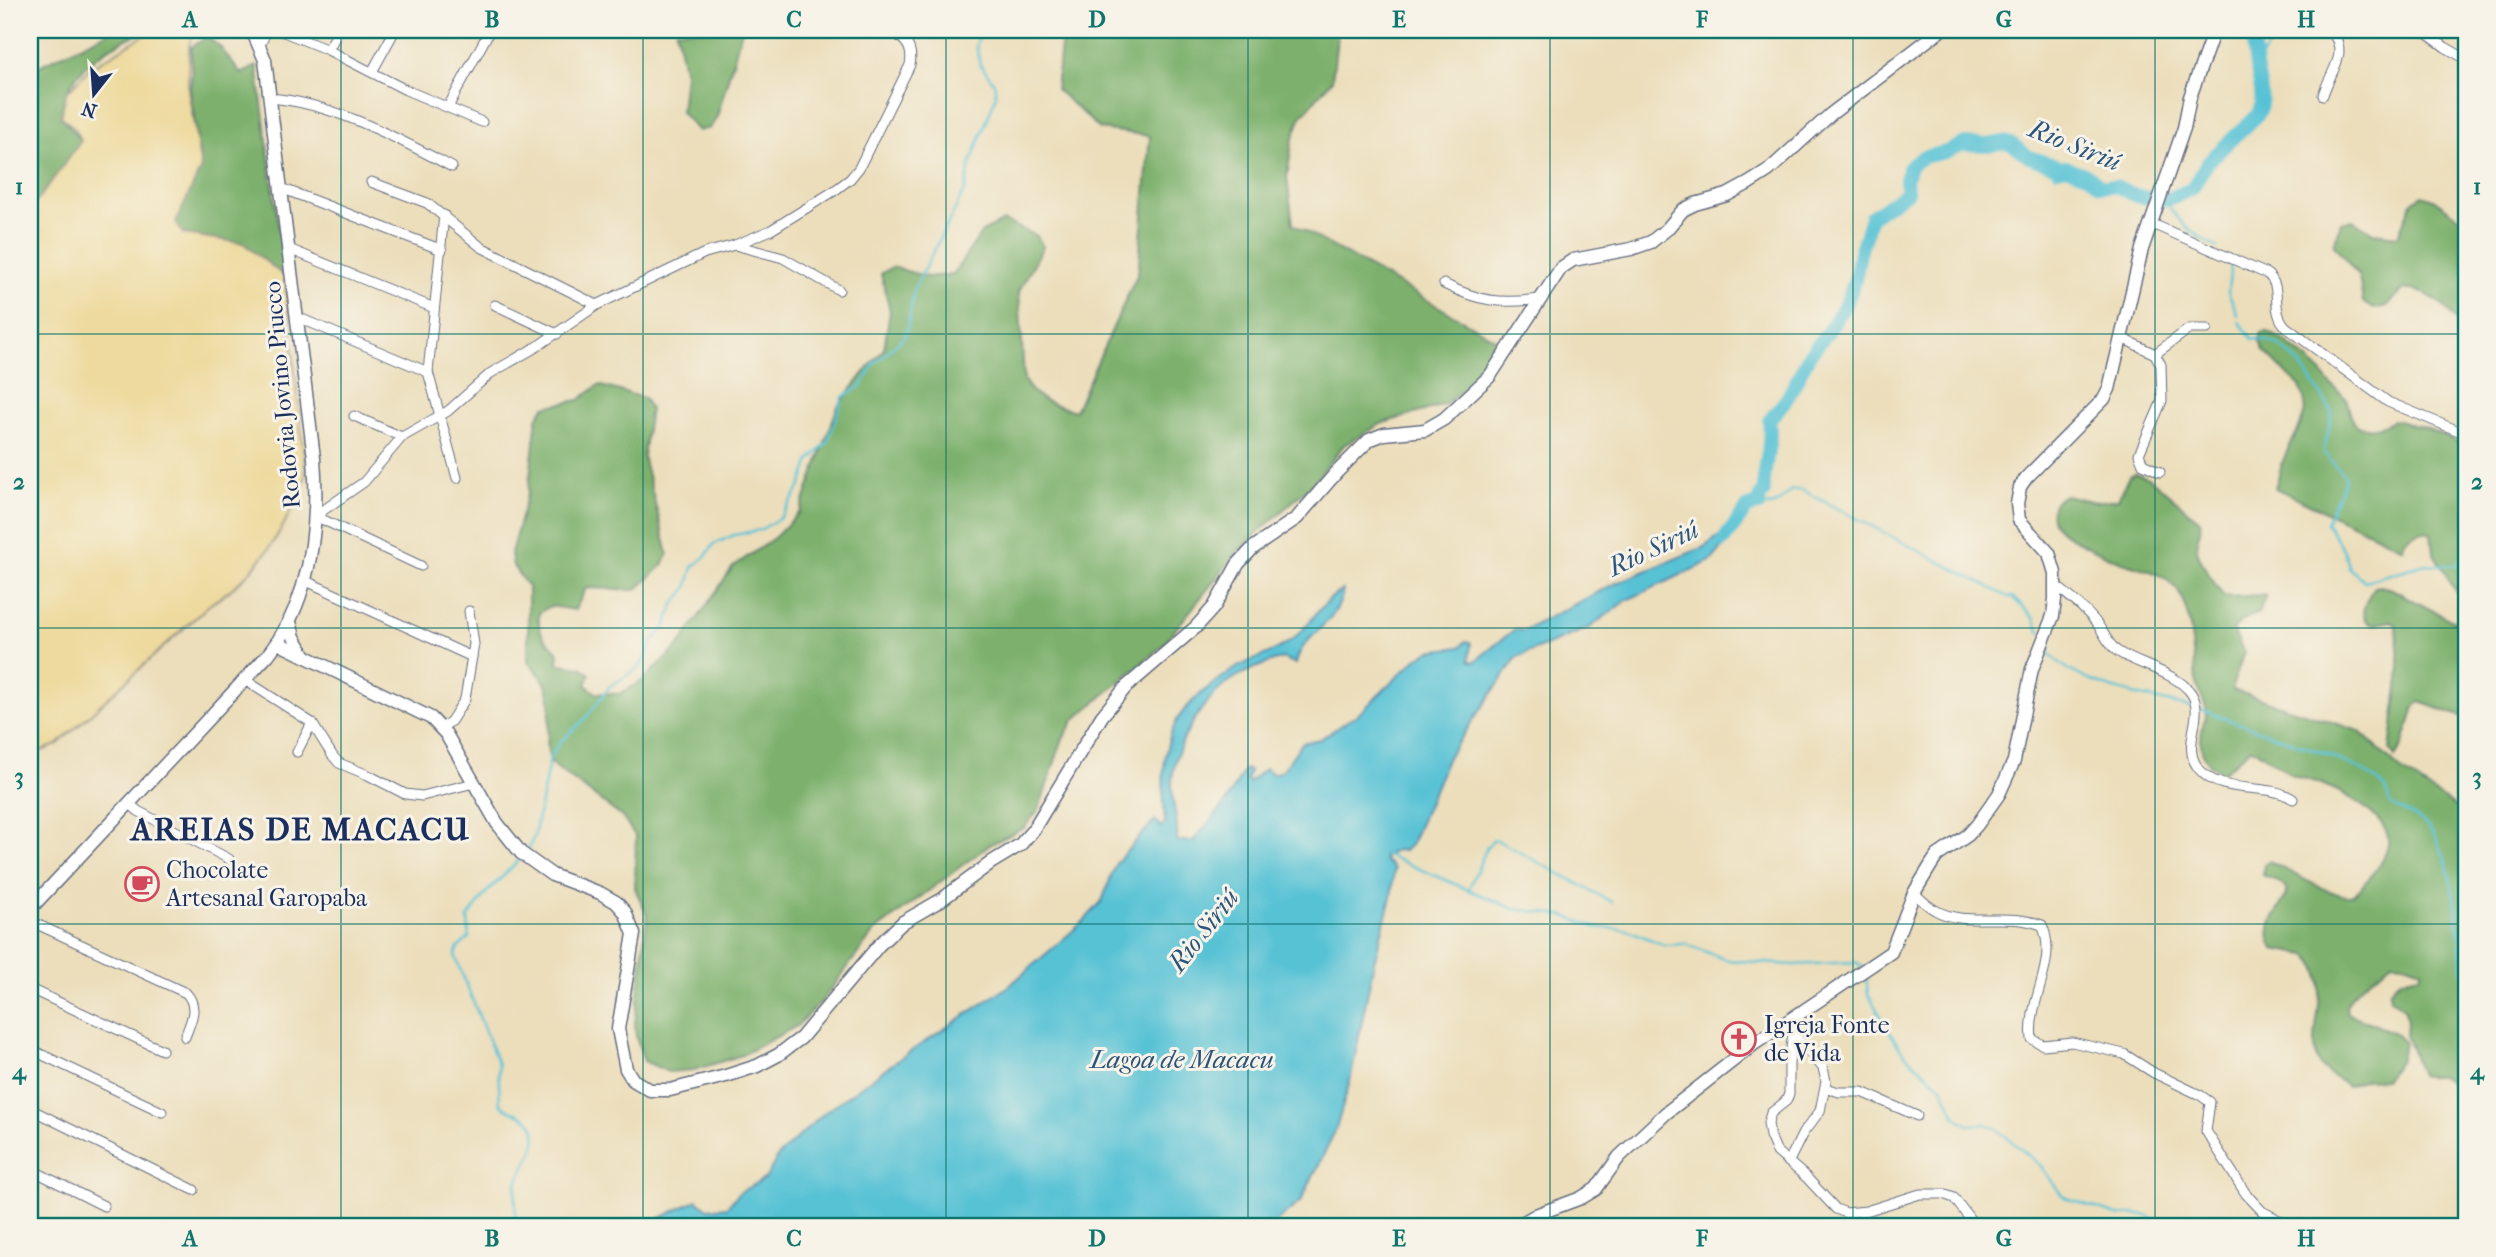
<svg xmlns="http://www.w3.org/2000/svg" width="2496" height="1257" font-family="'IM FELL French Canon',serif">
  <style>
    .forest { fill: #7bb06c; stroke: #4b7065; stroke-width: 2 }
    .sand { fill: #eeda9e; stroke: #84847e; stroke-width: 2 }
    .water { fill: #59c2d5; stroke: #3a789a; stroke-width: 2 }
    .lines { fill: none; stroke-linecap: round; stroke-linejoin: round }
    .stream { stroke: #59c2d5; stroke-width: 2.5 }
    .river { stroke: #59c2d5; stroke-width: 14 }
    .street-casing { stroke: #646c7f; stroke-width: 11 }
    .secondary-casing { stroke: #646c7f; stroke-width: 15 }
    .street { stroke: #fff; stroke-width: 9 }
    .secondary { stroke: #fff; stroke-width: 12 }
    .grid { fill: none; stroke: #0f766e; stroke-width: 2; stroke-opacity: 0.55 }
    .labels { text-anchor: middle; stroke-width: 6; stroke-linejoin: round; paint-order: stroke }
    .street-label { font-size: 24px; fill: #1b2f5e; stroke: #f7f3e8 }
    .poi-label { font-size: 24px; fill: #1b2f5e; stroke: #f7f3e8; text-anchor: start }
    .water-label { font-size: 26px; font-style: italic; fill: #2a547c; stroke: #f7f3e8 }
    .district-label { font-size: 32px; font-weight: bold; letter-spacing: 2px; fill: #1b2f5e; stroke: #f7f3e8 }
    .neatline { fill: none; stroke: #0f766e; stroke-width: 2.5 }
    .grid-label { font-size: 23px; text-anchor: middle; font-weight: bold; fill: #0f766e }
  </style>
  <rect width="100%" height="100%" fill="#f7f3e8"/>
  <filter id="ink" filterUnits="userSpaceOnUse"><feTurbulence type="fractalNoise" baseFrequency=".0143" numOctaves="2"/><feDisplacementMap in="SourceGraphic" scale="14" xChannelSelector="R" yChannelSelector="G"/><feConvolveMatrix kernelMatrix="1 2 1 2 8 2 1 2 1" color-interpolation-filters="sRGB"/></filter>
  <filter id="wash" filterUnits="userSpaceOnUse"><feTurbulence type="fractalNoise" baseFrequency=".00686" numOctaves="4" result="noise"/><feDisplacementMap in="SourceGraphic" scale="28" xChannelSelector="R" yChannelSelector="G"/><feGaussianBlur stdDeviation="1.57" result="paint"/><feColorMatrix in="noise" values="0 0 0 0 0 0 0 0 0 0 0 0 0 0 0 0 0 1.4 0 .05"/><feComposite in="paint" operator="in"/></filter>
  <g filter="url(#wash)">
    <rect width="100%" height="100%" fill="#ecdebb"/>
    <g class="forest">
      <path d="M113 30H147C118 41 78 63 66 94 63 101 63 109 61 116L81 141 30 211V92L39 66Z"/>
      <path d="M676 30H742L717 117 710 128 698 131 681 112 685 74Z"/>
      <path d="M1063 30H1338L1332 80 1300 118 1292 142 1287 178 1293 224 1499 341 1472 382 1444 405 1383 423 1344 445 1313 483 1239 550 1162 646 1074 720 1062 741 1039 809 1024 828 989 845 874 932 822 1001 797 1026 742 1055 694 1070 668 1072 644 1061 636 1037 635 1024 647 915 635 888 636 837 622 817 551 763C540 736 560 706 543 679 539 673 533 667 528 662V587L513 566 511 553 528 492 537 418 544 407 579 400 599 385 644 398 650 409 643 456 668 554 663 565 636 590 586 588 575 610 550 606 539 613C537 634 545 639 559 653L558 664 581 667 590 674 586 685 596 693 619 694 642 681 678 647 733 567 775 537 800 512 838 406 884 349 890 311 881 274 892 267 928 277 953 274 982 232 1004 221 1037 236 1043 247 1019 291 1024 380C1035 401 1054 404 1075 411L1138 273 1150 136 1100 129 1056 89Z"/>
      <path d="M207 37 220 47 241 74 257 66 285 277 243 243 183 234 175 222 201 168 190 88 192 73 191 47Z"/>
      <path d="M2422 195 2433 199 2466 222V334C2448 310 2436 291 2404 289L2386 306 2374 309 2363 302 2359 276 2334 245 2341 222 2353 220 2373 233 2398 236 2412 202Z"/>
      <path d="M2268 332 2285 341 2317 368 2332 386 2346 398 2353 422 2357 426 2377 428 2393 420 2426 428 2466 446V595L2456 592 2433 552 2431 533C2420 529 2412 534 2404 542L2403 548 2275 488C2278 478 2281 466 2285 456 2295 432 2314 414 2300 387L2264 351 2259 339 2261 333Z"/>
      <path d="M2135 473 2151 479 2200 521C2203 531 2197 534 2197 544 2195 558 2216 584 2223 596 2238 599 2251 593 2266 596L2258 613 2241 621 2233 630 2244 652 2233 684V690L2359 731 2403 772 2466 814V1098C2459 1092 2448 1077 2439 1076 2432 1075 2428 1078 2421 1075L2406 1035 2407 1022 2405 1010 2390 998 2389 991C2398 979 2406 977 2420 975L2422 969 2404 963 2392 962C2379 973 2346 993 2346 1010L2349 1014 2395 1033 2405 1043 2400 1060 2385 1079 2366 1080 2348 1086C2340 1080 2322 1072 2318 1062 2306 1032 2336 978 2307 955L2275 949C2255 924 2296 897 2284 886 2279 881 2269 878 2263 875L2264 864 2269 861C2284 868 2340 902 2353 895 2363 889 2371 875 2378 866 2385 857 2392 843 2386 831 2375 811 2347 794 2326 786 2316 781 2305 780 2295 776 2279 769 2268 753 2250 748L2223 773C2201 762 2198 748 2203 725 2204 721 2207 714 2206 709 2205 701 2198 693 2197 684 2192 657 2193 615 2178 591 2167 573 2140 568 2122 562 2107 556 2059 535 2053 522 2050 514 2052 509 2055 501L2065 495 2095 502 2118 499 2129 476Z"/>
      <path d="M2380 586 2392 589 2466 628V718L2419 702 2414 707 2402 747 2395 757 2390 750 2400 671 2396 624 2391 621 2372 625C2355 616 2367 600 2374 587Z"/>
    </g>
    <path class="sand" d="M153 30H184L192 36 189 46 188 89 201 168 176 222 183 234 243 243 285 277 306 476C285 530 259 574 209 605L57 745 30 755V211L81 141 75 129 61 116 66 93 90 68Z"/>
    <path class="water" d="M1733 526 1728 541 1711 561 1627 600 1589 628 1517 657 1448 757 1411 844 1404 851 1396 850 1384 857 1386 862 1392 866 1394 870 1391 897 1373 966 1350 1081 1336 1129 1301 1201 1270 1227H642L697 1200 708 1209 727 1207 740 1192 766 1178 778 1156 824 1113 902 1057 1009 986 1084 921 1102 901 1116 863 1155 820 1161 827 1165 824C1163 793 1160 754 1175 724 1185 703 1218 679 1238 667 1253 659 1272 653 1286 644 1310 629 1318 603 1343 590 1338 626 1301 634 1296 664L1283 658C1268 663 1252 668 1238 676 1204 695 1174 744 1172 782 1171 802 1179 821 1177 841H1193L1224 805 1245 769 1250 771 1246 780 1249 782 1265 769 1273 774 1282 771 1302 743 1320 739 1361 712 1416 659 1429 651 1460 647 1466 641 1471 643 1469 660 1474 662 1515 629 1523 631 1614 584 1704 547Z"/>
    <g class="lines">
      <g class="stream">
        <path d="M2256 64 2280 30"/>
        <path d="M2166 200C2177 223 2196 237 2218 248"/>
        <path d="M2231 262 2228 292 2238 315"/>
        <path d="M2239 322 2253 339C2291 338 2313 384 2332 412L2324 453 2344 475 2345 480 2326 523 2344 551 2350 569 2365 581 2426 564 2456 566 2466 553"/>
        <path d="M1759 505C1775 509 1781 502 1791 490H1802L2008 597H2012L2034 618 2040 633"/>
        <path d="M2049 641 2050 654C2082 689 2148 696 2192 708"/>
        <path d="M2201 710 2324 753 2360 769 2379 782 2388 793 2391 805C2400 810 2412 814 2420 820 2459 847 2458 951 2466 995"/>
        <path d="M528 850 534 837 550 757 560 742 586 718 610 686 640 667 654 640 666 626 673 606 687 588 693 567 706 556 714 544 734 535 760 530 780 518 801 486 810 460 827 443 843 397 862 385 874 364 904 337 908 326 914 289 965 190 970 165 996 96 994 83 980 64 976 45 981 30"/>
        <path d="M1384 854 1514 909 1562 915 1595 927 1628 930 1664 945 1686 944 1727 960 1792 965 1856 962 1863 967"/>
        <path d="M1468 891 1487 847 1495 839 1612 902"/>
        <path d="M1866 976 1868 994 1891 1034 1903 1053 1942 1087 1956 1117 1968 1125 1986 1124 1997 1129 2040 1165 2061 1194 2066 1198 2120 1216 2135 1214 2145 1215 2167 1227"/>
        <path d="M516 1227C515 1219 515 1190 517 1183 523 1165 543 1145 533 1125 528 1115 509 1112 500 1104L498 1064 455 956 458 948 469 938 468 918 486 893 519 860"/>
      </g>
      <path class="river" d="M1723 541 1748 507 1759 505 1760 496 1764 492C1762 468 1773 445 1769 421L1788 397 1810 354 1827 333 1847 302 1855 280 1860 253 1871 217 1907 192 1906 180 1909 168 1913 163 1923 157 1946 152 1963 144 1987 145 2004 142 2012 144 2029 157 2057 166 2058 169 2066 167 2089 176 2101 186H2116L2136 196 2166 200 2192 189 2207 163 2258 114C2268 94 2253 69 2254 47 2254 41 2256 35 2257 30"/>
    </g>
  </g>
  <g filter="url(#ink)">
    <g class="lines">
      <g class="street-casing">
        <g id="street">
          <path d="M279 30 328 50 406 90 482 122"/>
          <path d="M2422 30 2445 47 2466 59"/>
          <path d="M260 45 267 30"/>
          <path d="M328 50 339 30"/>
          <path d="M372 72 395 30"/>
          <path d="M2323 95C2330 71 2351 53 2330 30"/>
          <path d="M269 98C331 102 399 139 452 167"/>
          <path d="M448 107 490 30"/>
          <path d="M371 182 427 203 481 247 597 305"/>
          <path d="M281 188 442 250"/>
          <path d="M444 215 428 372 457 478"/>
          <path d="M2150 223 2267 274C2284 287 2269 309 2286 327L2388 402 2466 434"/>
          <path d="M735 245 783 258 839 290"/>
          <path d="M289 249 434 308"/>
          <path d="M1444 284C1480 302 1501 304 1540 299"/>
          <path d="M495 305 557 334"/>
          <path d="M297 317 428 372"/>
          <path d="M2122 338 2155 354 2161 365 2162 401 2139 454 2143 464 2160 472"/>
          <path d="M2155 354 2189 329H2207"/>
          <path d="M354 416 402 437"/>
          <path d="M315 516 364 482 402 437 448 411 491 373 538 346 597 305 705 253 735 245 771 230 834 191 850 179 859 168 910 65C914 45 902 35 884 30"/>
          <path d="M315 516 421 566"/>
          <path d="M304 580 472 657"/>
          <path d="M2055 585C2070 597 2086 609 2098 625 2104 633 2108 644 2117 651 2137 665 2176 672 2191 693 2207 716 2179 745 2199 769 2222 797 2266 781 2293 799"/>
          <path d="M245 680 312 723 332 755 339 763 368 775 405 794 422 796 474 783"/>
          <path d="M442 728 451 721 465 699 474 644 469 611"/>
          <path d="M297 752 312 723"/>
          <path d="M129 803 138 811 229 859"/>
          <path d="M1914 893C1921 899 1927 906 1935 910 1966 928 2006 911 2042 925 2059 962 2027 1000 2032 1039L2043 1045 2072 1042 2124 1054 2154 1073 2200 1095 2210 1102 2206 1131 2246 1194 2262 1211 2292 1227"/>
          <path d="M30 921 186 993C199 1007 191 1021 185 1037"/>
          <path d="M30 989 162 1050"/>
          <path d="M1786 1023 1793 1033 1789 1063V1094L1786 1101 1771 1113 1768 1123 1770 1136 1777 1152 1806 1177 1836 1209 1846 1213 1866 1211 1920 1194H1943L1954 1198 1976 1227"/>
          <path d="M30 1049 162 1112"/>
          <path d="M1825 1088 1839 1092H1862L1917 1116"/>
          <path d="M30 1109 194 1190"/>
          <path d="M1789 1161 1803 1133 1820 1111 1826 1081 1823 1068 1793 1033"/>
          <path d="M30 1169 104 1206"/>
        </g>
      </g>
      <g class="secondary-casing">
        <g id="secondary">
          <path d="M290 622 294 637 305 656"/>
          <path d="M278 643 431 718 446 734 497 823 521 853 552 875 600 893 616 902 625 912 634 934 618 1029 626 1069 633 1080 650 1090H670L726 1076 757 1066 778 1055 801 1038 879 945 903 922 941 900 992 862 1020 845 1033 830 1102 716 1126 687 1196 627 1214 607 1238 564 1253 548 1297 518 1336 473 1369 440 1384 434 1425 430 1444 419 1490 376 1561 268 1573 260 1631 249 1651 242 1667 229 1683 210 1695 204 1727 195 1749 183 1768 171 1831 114 1941 30"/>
          <path d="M30 909 268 655C311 600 319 525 314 458L265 60 252 30"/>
          <path d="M1515 1227 1538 1214 1581 1198 1596 1189 1619 1157 1666 1113 1754 1044 1891 952 1914 893 1931 865 1937 856 1968 835 1977 825 1999 794 2014 761 2032 669 2053 616 2055 599V573L2049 553 2019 520 2017 504 2020 487 2026 478 2104 399 2109 389 2142 249 2184 128 2190 97 2214 30"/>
        </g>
      </g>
      <use href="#street" class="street"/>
      <use href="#secondary" class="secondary"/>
    </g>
  </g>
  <path class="grid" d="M341 30V1227M643 30V1227M946 30V1227M1248 30V1227M1550 30V1227M1853 30V1227M2155 30V1227M30 334H2466M30 628H2466M30 924H2466"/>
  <defs>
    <g id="cafe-ring" transform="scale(1.75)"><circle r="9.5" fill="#f7f3e8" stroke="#d1495b" stroke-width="1.5"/><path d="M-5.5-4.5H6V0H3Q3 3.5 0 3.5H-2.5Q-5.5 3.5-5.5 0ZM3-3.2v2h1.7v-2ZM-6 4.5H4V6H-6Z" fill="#d1495b"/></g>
    <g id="church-ring" transform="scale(1.75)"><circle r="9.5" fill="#f7f3e8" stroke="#d1495b" stroke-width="1.5"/><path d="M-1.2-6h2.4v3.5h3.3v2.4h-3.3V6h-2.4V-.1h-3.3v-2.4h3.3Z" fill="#d1495b"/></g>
  </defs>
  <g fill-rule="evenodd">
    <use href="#cafe-ring" x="142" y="884"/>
    <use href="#church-ring" x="1739" y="1039"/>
  </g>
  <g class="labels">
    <g class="street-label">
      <text transform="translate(282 395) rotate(-95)" y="8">Rodovia Jovino Piucco</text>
    </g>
    <g class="poi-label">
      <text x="166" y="878">Chocolate<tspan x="166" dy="28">Artesanal Garopaba</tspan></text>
      <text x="1764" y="1033">Igreja Fonte<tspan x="1764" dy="28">de Vida</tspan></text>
    </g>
    <g class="water-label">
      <text transform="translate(2075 145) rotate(22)" y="9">Rio Siriú</text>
      <text transform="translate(1653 548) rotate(-25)" y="9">Rio Siriú</text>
      <text transform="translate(1203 930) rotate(-52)" y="9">Rio Siriú</text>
      <text x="1182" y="1068">Lagoa de Macacu</text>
    </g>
    <g class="district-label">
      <text x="301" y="840">AREIAS DE MACACU</text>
    </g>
  </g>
  <rect width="2496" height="1257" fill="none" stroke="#f7f3e8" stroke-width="77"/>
  <g transform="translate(94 94) rotate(197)" stroke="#f7f3e8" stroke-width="5" paint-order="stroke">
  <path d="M0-5L12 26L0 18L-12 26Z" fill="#1b2f5e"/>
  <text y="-10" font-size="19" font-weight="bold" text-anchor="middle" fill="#1b2f5e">N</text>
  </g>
  <rect x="38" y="38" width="2420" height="1180" class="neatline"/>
  <g class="grid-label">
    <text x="190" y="27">A</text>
    <text x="492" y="27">B</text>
    <text x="794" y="27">C</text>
    <text x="1097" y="27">D</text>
    <text x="1399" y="27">E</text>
    <text x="1702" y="27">F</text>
    <text x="2004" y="27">G</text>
    <text x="2306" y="27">H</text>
    <text x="19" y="194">1</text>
    <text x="2477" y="194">1</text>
    <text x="19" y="489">2</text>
    <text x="2477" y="489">2</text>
    <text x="19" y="784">3</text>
    <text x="2477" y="784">3</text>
    <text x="19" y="1079">4</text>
    <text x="2477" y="1079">4</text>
    <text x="190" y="1246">A</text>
    <text x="492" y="1246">B</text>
    <text x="794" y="1246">C</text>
    <text x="1097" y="1246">D</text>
    <text x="1399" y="1246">E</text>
    <text x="1702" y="1246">F</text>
    <text x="2004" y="1246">G</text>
    <text x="2306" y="1246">H</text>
  </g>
</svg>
